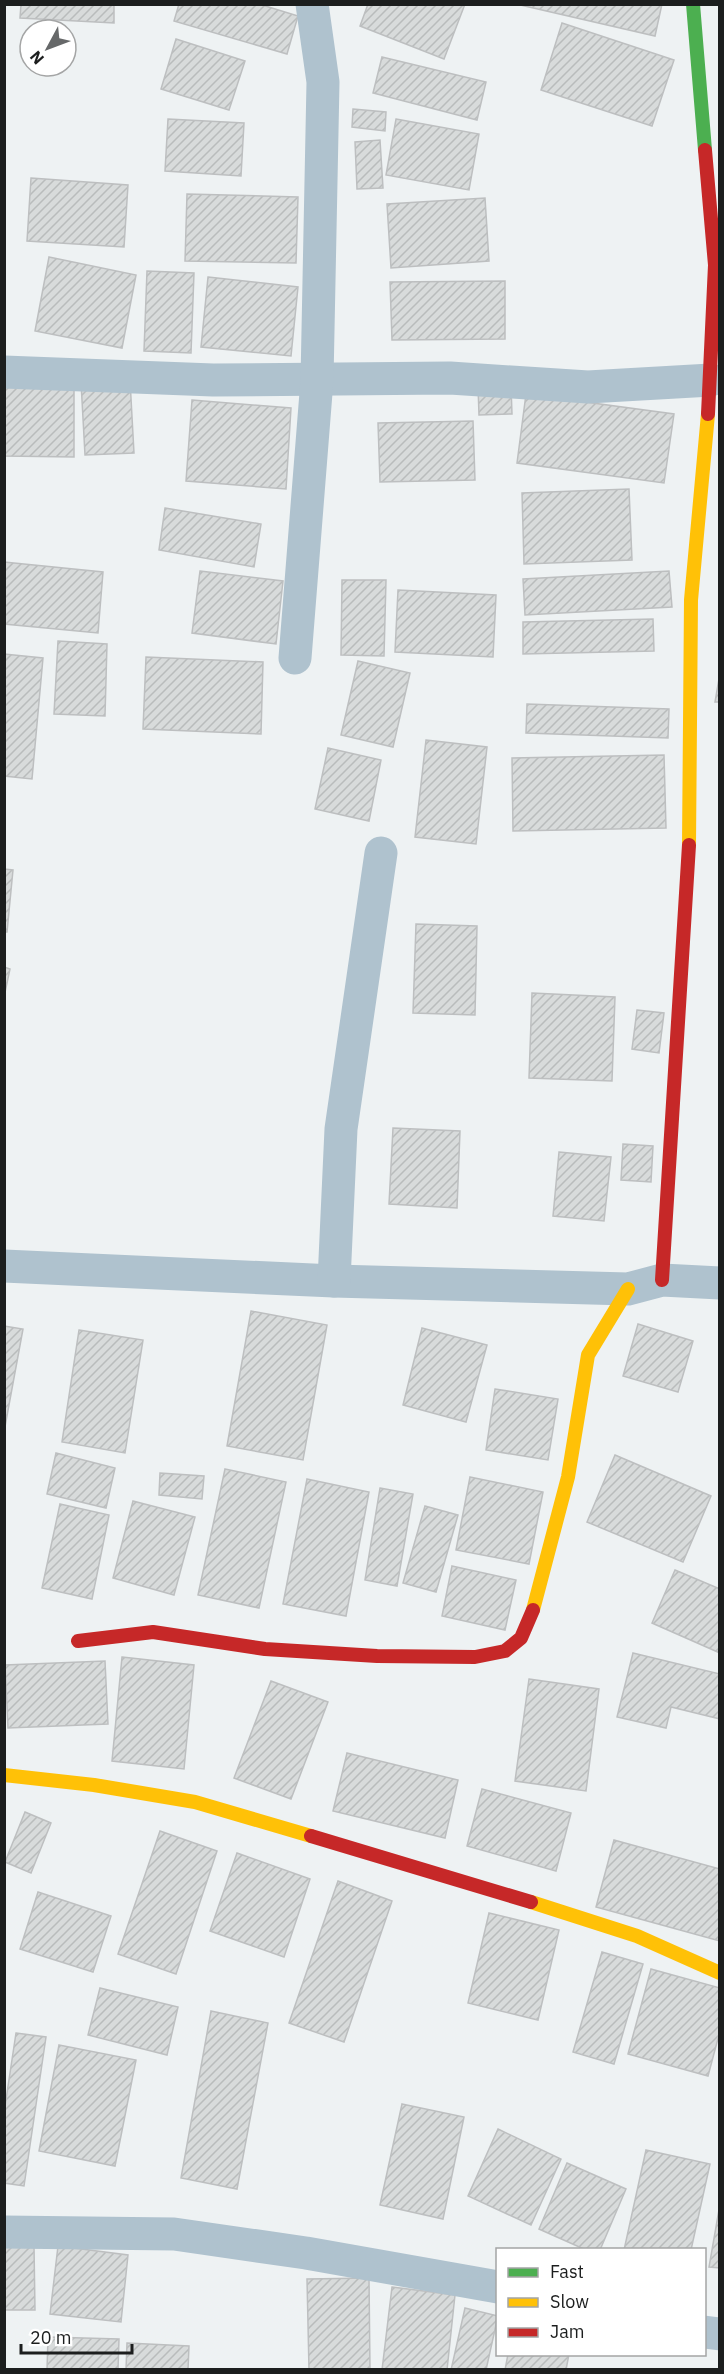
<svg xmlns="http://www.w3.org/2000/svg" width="724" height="2374" font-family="'IBM Plex Sans',sans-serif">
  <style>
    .building { fill: url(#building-hatch); stroke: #bdbfc0; stroke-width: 1.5 }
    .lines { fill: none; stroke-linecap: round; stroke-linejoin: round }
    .street { stroke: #afc2ce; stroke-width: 33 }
    .fast { stroke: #4caf50; stroke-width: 14 }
    .slow { stroke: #ffc107; stroke-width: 14 }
    .jam { stroke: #c62828; stroke-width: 14 }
  </style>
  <defs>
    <pattern id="building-hatch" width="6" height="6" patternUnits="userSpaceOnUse" patternTransform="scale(1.5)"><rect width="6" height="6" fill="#d8dbdb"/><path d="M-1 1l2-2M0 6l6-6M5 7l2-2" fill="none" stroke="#b9bcbc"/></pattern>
  </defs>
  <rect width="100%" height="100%" fill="#eef2f3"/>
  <g class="building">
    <path d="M21 4H114V23L20 18Z"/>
    <path d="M179 4H259L298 16 287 54 174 21Z"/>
    <path d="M368 4H465L444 59 360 26Z"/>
    <path d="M516 4H662L655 36Z"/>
    <path d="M562 23 674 60 652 126 541 90Z"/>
    <path d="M176 39 245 61 229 110 161 89Z"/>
    <path d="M382 57 486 82 477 120 373 93Z"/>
    <path d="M353 109 386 112 385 131 352 127Z"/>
    <path d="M168 119 244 123 241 176 165 171Z"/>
    <path d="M396 119 479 134 469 190 386 175Z"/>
    <path d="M380 140 383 188 357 189 355 142Z"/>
    <path d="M31 178 128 185 124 247 27 241Z"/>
    <path d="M187 194 298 197 296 263 185 261Z"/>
    <path d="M485 198 489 261 391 268 387 204Z"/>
    <path d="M49 257 136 275 122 348 35 331Z"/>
    <path d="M147 271 194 273 191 353 144 351Z"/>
    <path d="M208 277 298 287 291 356 201 347Z"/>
    <path d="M505 281V339L392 340 390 282Z"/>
    <path d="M130 380 134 453 85 455 81 382Z"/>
    <path d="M4 381 74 382V457L4 456Z"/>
    <path d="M478 386H511L512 414 479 415Z"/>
    <path d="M526 394 674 414 664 483 517 463Z"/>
    <path d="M192 400 291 408 286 489 186 481Z"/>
    <path d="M473 421 475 480 380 482 378 423Z"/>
    <path d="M629 489 632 560 524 564 522 493Z"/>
    <path d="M165 508 261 524 254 567 159 550Z"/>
    <path d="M4 562 103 572 98 633 4 624Z"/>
    <path d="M200 571 283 581 276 644 192 633Z"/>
    <path d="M669 571 672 607 525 615 523 579Z"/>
    <path d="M342 580H386L384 656 341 655Z"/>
    <path d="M398 590 496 595 493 657 395 652Z"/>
    <path d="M653 619 654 651 523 654V622Z"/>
    <path d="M58 641 107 644 105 716 54 714Z"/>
    <path d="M4 654 43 658 32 779 4 776Z"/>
    <path d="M146 657 263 662 261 734 143 729Z"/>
    <path d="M358 661 410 673 393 747 341 735Z"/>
    <path d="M720 673V702H715Z"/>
    <path d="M527 704 669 709 668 738 526 733Z"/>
    <path d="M426 740 487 747 476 844 415 837Z"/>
    <path d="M328 748 381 760 369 821 315 809Z"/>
    <path d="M664 755 666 828 513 831 512 758Z"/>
    <path d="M4 869 13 870 7 932H4Z"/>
    <path d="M416 924 477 926 475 1015 413 1013Z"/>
    <path d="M4 967 10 969 4 997Z"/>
    <path d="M532 993 615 997 612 1081 529 1078Z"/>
    <path d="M637 1010 664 1013 659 1053 632 1049Z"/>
    <path d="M393 1128 460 1131 457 1208 389 1204Z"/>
    <path d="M623 1144 653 1146 651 1182 621 1180Z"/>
    <path d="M559 1152 611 1157 604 1221 553 1216Z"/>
    <path d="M251 1311 327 1325 303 1460 227 1446Z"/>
    <path d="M638 1324 693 1341 678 1392 623 1376Z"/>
    <path d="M4 1326 23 1329 4 1432Z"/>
    <path d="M422 1328 487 1345 466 1422 403 1405Z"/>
    <path d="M79 1330 143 1340 125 1453 62 1442Z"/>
    <path d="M495 1389 558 1399 548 1460 486 1450Z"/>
    <path d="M56 1453 115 1468 106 1508 47 1494Z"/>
    <path d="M615 1455 711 1496 683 1562 587 1522Z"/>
    <path d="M225 1469 286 1482 259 1608 198 1595Z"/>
    <path d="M160 1473 204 1476 202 1499 159 1495Z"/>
    <path d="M470 1477 543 1492 529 1564 456 1550Z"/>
    <path d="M307 1479 369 1492 346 1616 283 1604Z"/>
    <path d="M380 1488 413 1494 397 1586 365 1580Z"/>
    <path d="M133 1501 195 1517 174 1595 113 1578Z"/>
    <path d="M60 1504 109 1515 92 1599 42 1588Z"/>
    <path d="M425 1506 458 1515 436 1592 403 1583Z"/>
    <path d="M452 1566 516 1580 505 1630 442 1616Z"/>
    <path d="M675 1570 720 1589V1653L652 1623Z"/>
    <path d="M633 1653 720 1674V1719L671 1707 666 1728 617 1717Z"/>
    <path d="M122 1657 194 1665 184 1769 112 1761Z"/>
    <path d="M105 1661 108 1724 8 1728 5 1665Z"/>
    <path d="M529 1679 599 1689 586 1791 515 1781Z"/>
    <path d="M271 1681 328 1702 291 1799 234 1778Z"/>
    <path d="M347 1753 458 1780 445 1838 333 1811Z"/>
    <path d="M482 1789 571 1813 556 1871 467 1846Z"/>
    <path d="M25 1812 51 1823 31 1873 5 1862Z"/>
    <path d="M160 1831 217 1851 176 1974 118 1954Z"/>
    <path d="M614 1840 720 1869V1941L596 1907Z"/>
    <path d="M237 1853 310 1879 284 1957 210 1931Z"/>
    <path d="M338 1881 392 1901 344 2042 289 2023Z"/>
    <path d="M38 1892 111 1916 93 1972 20 1949Z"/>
    <path d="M489 1913 559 1930 538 2020 468 2003Z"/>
    <path d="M602 1952 643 1964 614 2064 573 2052Z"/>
    <path d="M651 1969 720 1988V2031L708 2076 628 2054Z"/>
    <path d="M100 1988 178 2007 167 2055 88 2035Z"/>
    <path d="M211 2011 268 2023 237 2189 181 2178Z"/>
    <path d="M16 2033 46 2037 24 2186 4 2183V2113Z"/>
    <path d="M59 2045 136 2060 115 2166 39 2151Z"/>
    <path d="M402 2104 464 2117 443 2219 380 2205Z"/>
    <path d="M498 2129 561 2159 531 2225 468 2196Z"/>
    <path d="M646 2150 710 2164 691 2250H624Z"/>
    <path d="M567 2163 626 2189 600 2250H586L539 2229Z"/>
    <path d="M720 2204V2268L709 2267Z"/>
    <path d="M4 2246H34L35 2310H4Z"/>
    <path d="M58 2246 128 2255 121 2322 50 2314Z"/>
    <path d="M369 2278 370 2370H309L307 2279Z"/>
    <path d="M392 2287 455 2295 447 2370H382Z"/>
    <path d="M465 2308 498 2316 486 2370H451Z"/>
    <path d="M48 2337 119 2339 118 2370H47Z"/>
    <path d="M127 2343 189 2346 188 2370H126Z"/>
    <path d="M508 2354H569L566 2370H505Z"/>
  </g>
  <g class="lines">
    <g class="street">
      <path d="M4 372 213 380 450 378 588 387 711 380"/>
      <path d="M295 658 317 380 323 82 312 4"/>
      <path d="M4 1266 334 1281 628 1289 662 1280 720 1283"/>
      <path d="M334 1281 341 1129 381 853"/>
      <path d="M4 2232 174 2234 306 2253 498 2287"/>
      <path d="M704 2332 720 2334"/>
    </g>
    <path class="fast" d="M693 4 705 150"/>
    <g class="slow">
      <path d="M689 845 691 600 708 414"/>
      <path d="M533 1610 568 1477 588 1355 628 1289"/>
      <path d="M4 1775 94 1785 195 1802 311 1836"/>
      <path d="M531 1902 637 1936 720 1973"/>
    </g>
    <g class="jam">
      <path d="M705 150 715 265 708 414"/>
      <path d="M662 1280 689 845"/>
      <path d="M78 1641 153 1632 265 1649 377 1656 475 1657 505 1651 521 1638 533 1610"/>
      <path d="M311 1836 531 1902"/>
    </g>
  </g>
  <rect width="724" height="2374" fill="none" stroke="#1c1e1e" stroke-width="12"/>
  <rect x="496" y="2248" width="210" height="108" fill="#ffffff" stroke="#a4a5a5" stroke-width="1.5"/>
  <rect x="508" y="2268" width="30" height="9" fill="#4caf50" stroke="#a4a5a5" stroke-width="1.5"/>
  <text x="550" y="2278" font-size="18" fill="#1c1e1e">Fast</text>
  <rect x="508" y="2298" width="30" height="9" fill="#ffc107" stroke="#a4a5a5" stroke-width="1.5"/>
  <text x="550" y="2308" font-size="18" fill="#1c1e1e">Slow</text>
  <rect x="508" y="2328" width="30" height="9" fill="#c62828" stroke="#a4a5a5" stroke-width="1.5"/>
  <text x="550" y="2338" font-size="18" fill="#1c1e1e">Jam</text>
  <g transform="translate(48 48) rotate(229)"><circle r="28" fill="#ffffff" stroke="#a4a5a5" stroke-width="1.5"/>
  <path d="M0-4.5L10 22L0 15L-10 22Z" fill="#666869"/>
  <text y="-9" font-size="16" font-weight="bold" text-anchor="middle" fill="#1c1e1e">N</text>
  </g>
  <path d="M21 2344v9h111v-9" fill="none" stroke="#1c1e1e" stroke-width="3"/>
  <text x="30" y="2344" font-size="18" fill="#1c1e1e" stroke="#ffffff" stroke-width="4.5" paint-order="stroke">20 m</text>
</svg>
